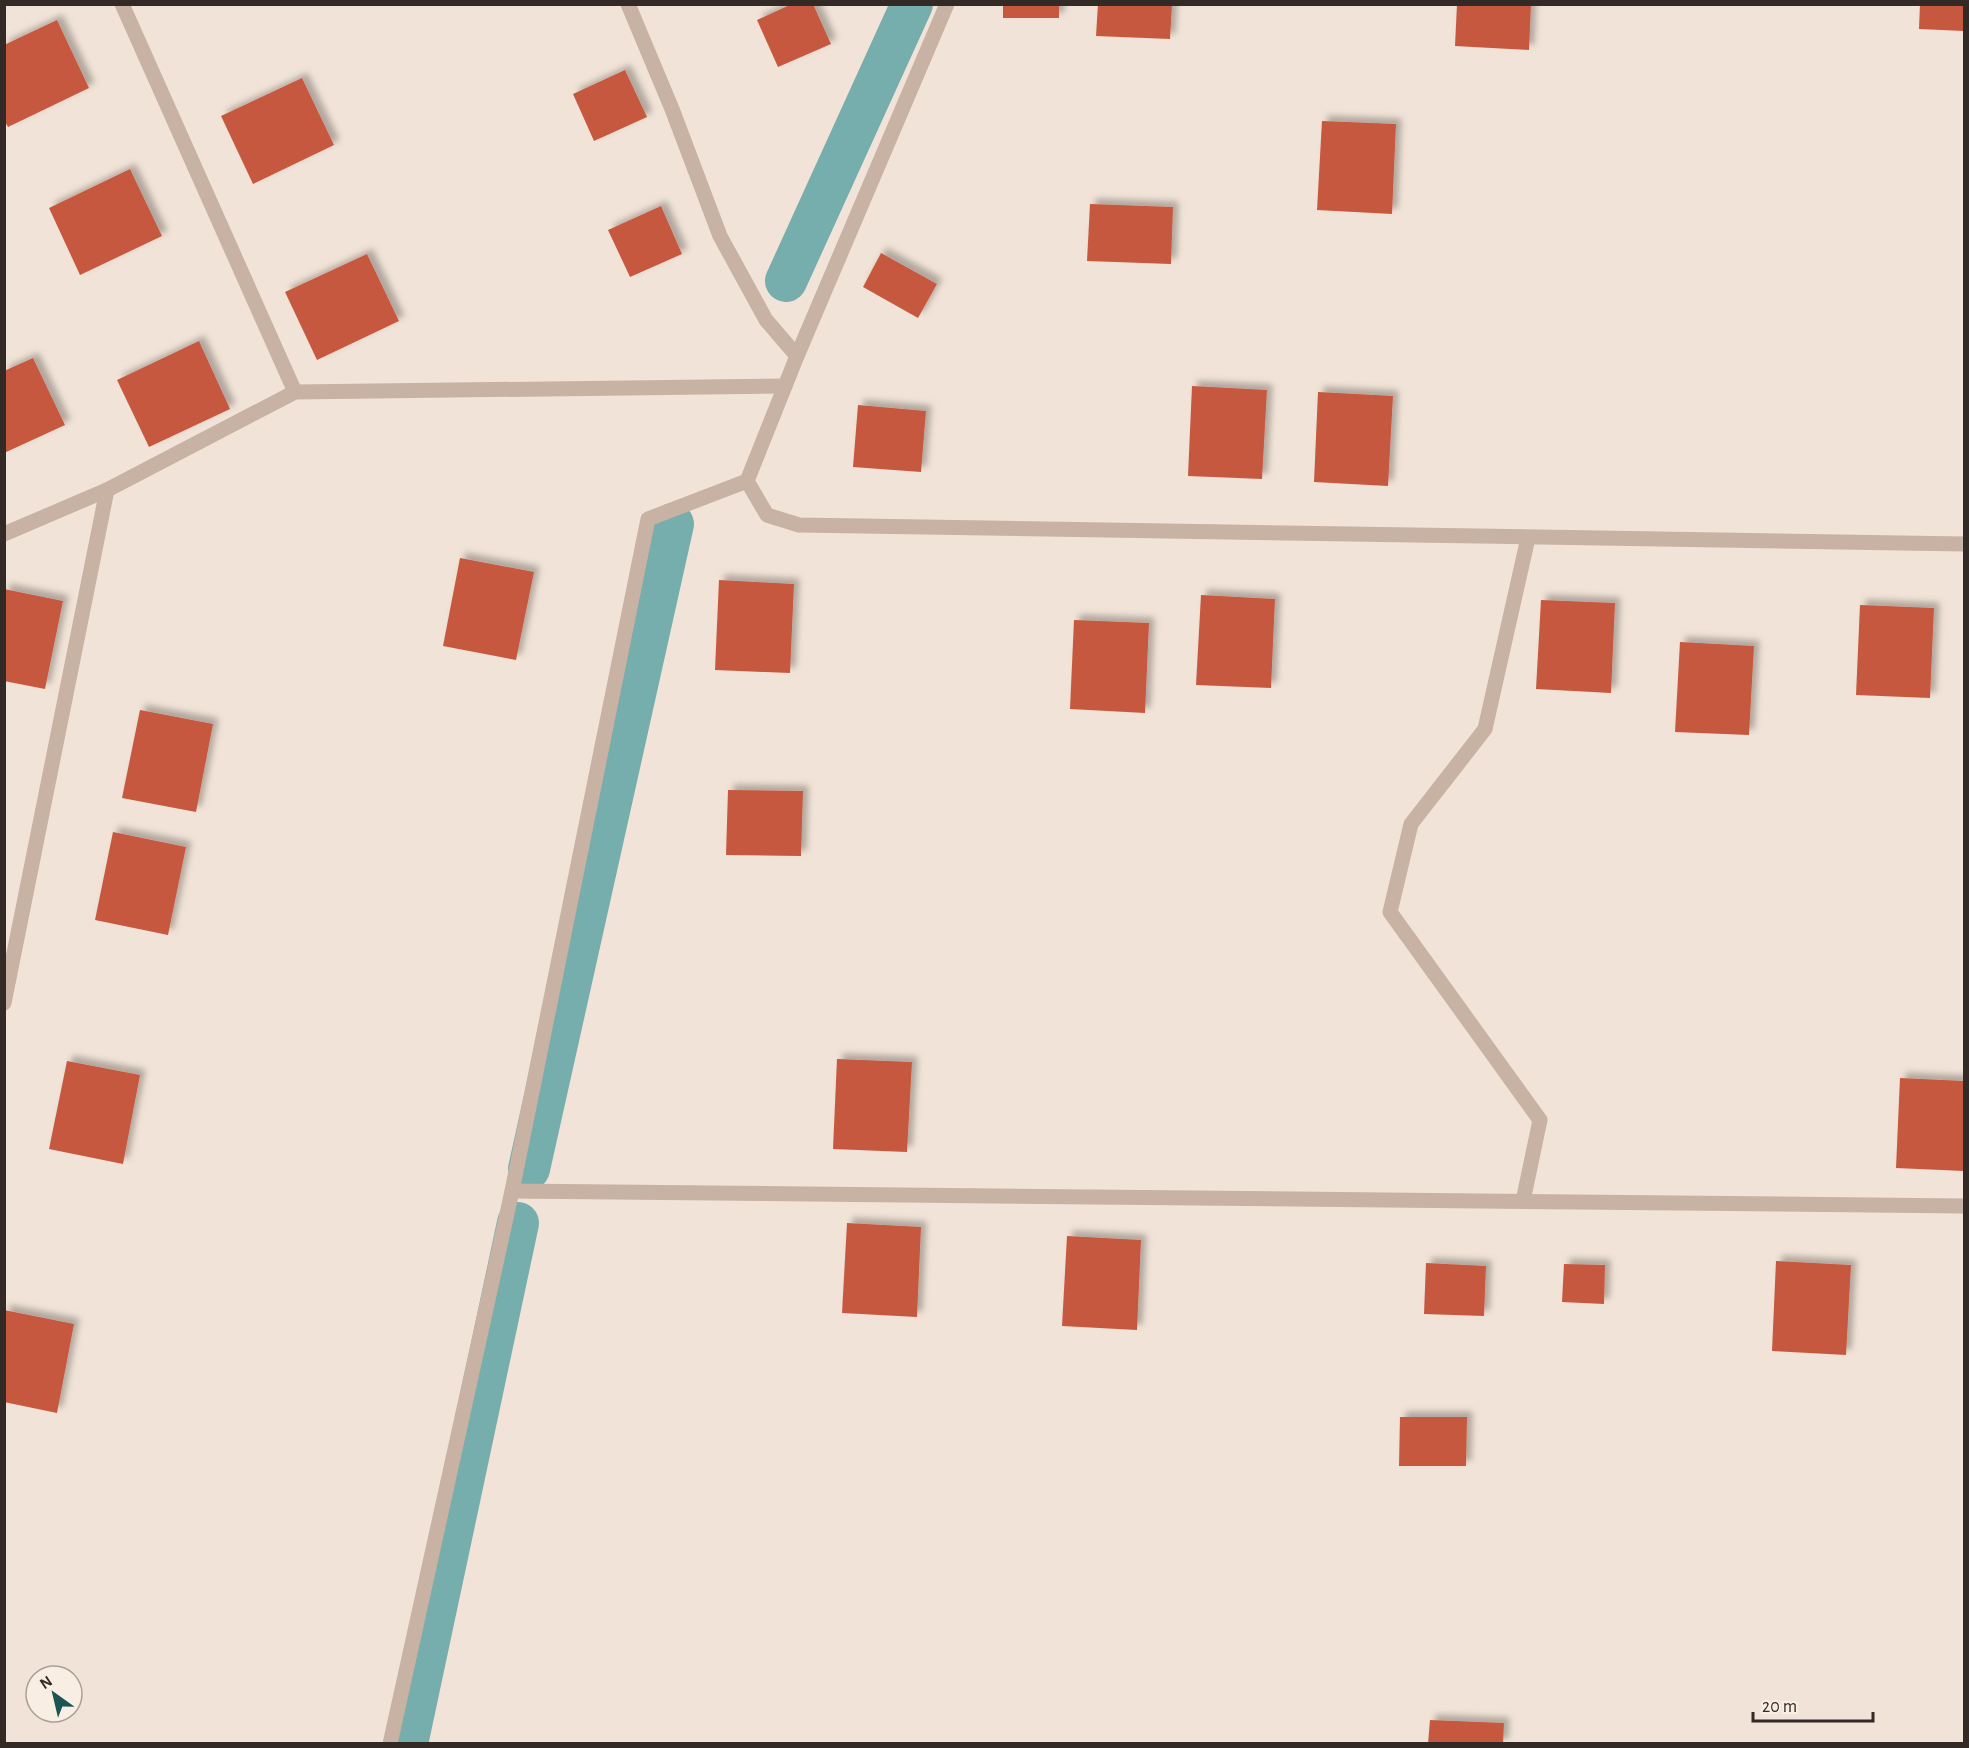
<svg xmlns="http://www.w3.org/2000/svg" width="1969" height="1748" font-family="'Alegreya Sans',sans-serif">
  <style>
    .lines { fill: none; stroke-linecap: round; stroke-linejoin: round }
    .canal { stroke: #76adad; stroke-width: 42 }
    .building { fill: #c65940; filter: url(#shadow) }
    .minor { stroke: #c8b2a3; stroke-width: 15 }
  </style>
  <defs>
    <filter id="shadow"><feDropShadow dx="5.5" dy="-5.5" stdDeviation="3" flood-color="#0004"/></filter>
  </defs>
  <rect width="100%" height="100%" fill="#f1e3d7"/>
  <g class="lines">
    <g class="canal">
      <path d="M786 281 912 4"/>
      <path d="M529 1169 673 524"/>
      <path d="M407 1744 518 1223"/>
    </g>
  </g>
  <g class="building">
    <path d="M792 4H813L831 44 778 67 757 20Z"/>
    <rect x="1003" y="4" width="56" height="14"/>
    <path d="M1098 4H1172L1170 39 1096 36Z"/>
    <path d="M1457 4H1531L1529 50 1455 46Z"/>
    <path d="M1920 4H1964V31L1919 29Z"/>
    <path d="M57 20 89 88 8 127 4 120V45Z"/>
    <path d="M625 70 647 117 594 141 573 94Z"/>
    <path d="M302 78 334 145 253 184 221 116Z"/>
    <path d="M1322 121 1396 124 1392 214 1317 210Z"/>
    <path d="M130 169 162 236 80 275 49 208Z"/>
    <path d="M1090 204 1173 207 1171 264 1087 261Z"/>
    <path d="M661 206 682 254 630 277 608 230Z"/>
    <path d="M881 253 937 284 918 318 863 287Z"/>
    <path d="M367 254 399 321 317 360 285 292Z"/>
    <path d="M199 341 230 409 149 447 117 380Z"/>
    <path d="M33 358 65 425 4 453V371Z"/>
    <path d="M1192 386 1267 390 1262 479 1188 476Z"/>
    <path d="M1318 392 1393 396 1388 486 1314 482Z"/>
    <path d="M858 405 926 411 921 472 853 467Z"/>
    <path d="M460 558 534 572 516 660 443 646Z"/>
    <path d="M719 580 794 584 790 673 715 670Z"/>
    <path d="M4 589 63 601 45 689 4 681Z"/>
    <path d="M1201 595 1275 599 1271 688 1196 685Z"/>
    <path d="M1541 600 1615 603 1611 693 1536 689Z"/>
    <path d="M1860 605 1934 608 1930 698 1856 695Z"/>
    <path d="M1074 620 1149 623 1145 713 1070 709Z"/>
    <path d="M1680 642 1754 646 1749 735 1675 732Z"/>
    <path d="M140 710 213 724 196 812 122 798Z"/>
    <path d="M728 790 803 791 801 856 726 855Z"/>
    <path d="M113 832 186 847 168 935 95 920Z"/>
    <path d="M837 1059 912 1062 907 1152 833 1149Z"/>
    <path d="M67 1061 140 1075 123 1164 49 1149Z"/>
    <path d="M1900 1078 1964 1081V1171L1896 1168Z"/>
    <path d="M847 1223 921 1227 917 1317 842 1313Z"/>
    <path d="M1067 1236 1141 1240 1137 1330 1062 1326Z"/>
    <path d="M1776 1261 1851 1265 1846 1355 1772 1351Z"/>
    <path d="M1426 1263 1486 1266 1484 1316 1424 1314Z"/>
    <path d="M1564 1264 1605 1265 1604 1304 1562 1302Z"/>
    <path d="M4 1310 74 1324 57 1413 4 1402Z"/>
    <path d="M1400 1417H1467L1466 1466H1399Z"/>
    <path d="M1430 1720 1504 1723 1503 1744H1428Z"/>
  </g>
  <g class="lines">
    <g class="minor">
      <path d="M122 4 295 392"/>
      <path d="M628 4 672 109 720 236 766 320 797 356"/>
      <path d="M947 4 797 356 747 481 767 515 799 525 1964 544"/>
      <path d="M4 534 107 490 295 392 785 386"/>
      <path d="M4 1003 107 490"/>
      <path d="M512 1191 1964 1206"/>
      <path d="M1523 1201 1540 1120 1390 912 1411 824 1485 729 1528 538"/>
      <path d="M390 1744 512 1191 648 519 747 481"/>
    </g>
  </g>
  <rect width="1969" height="1748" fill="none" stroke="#332925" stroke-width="12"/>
  <g transform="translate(54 1694) rotate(326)"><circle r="28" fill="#f9eee3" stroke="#aa9f97" stroke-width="1.5"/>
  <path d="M0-4.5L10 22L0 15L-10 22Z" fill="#1b5454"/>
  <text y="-9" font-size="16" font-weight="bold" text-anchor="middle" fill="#332925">N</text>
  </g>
  <path d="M1753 1712v9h120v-9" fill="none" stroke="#332925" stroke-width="3"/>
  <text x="1762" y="1712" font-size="18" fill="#332925" stroke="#f9eee3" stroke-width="4.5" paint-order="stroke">20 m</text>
</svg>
